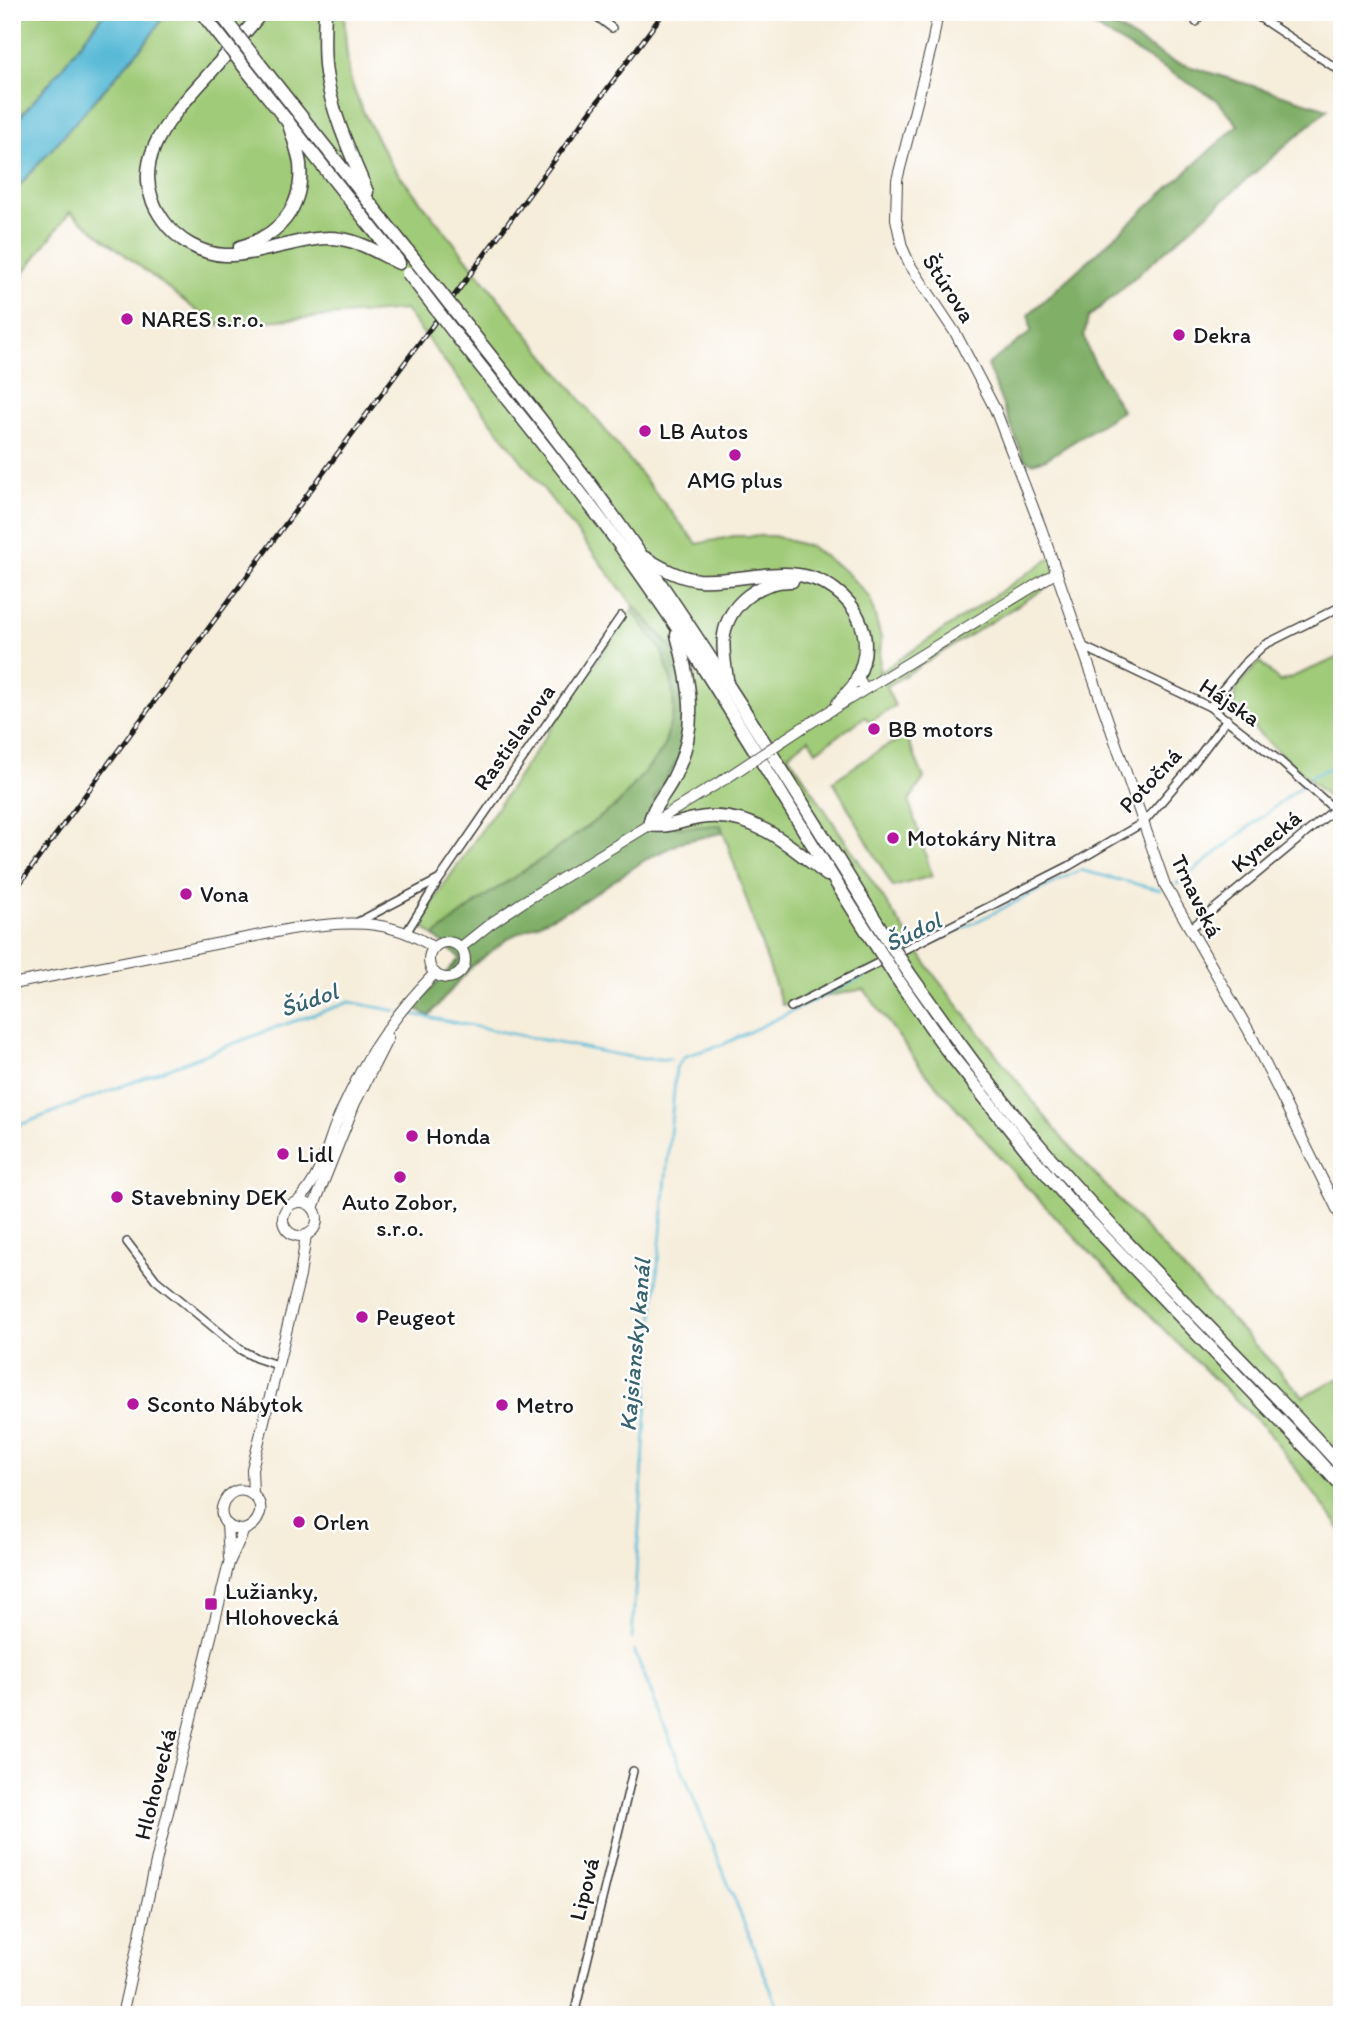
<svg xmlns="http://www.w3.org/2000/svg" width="1354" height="2027" font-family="Itim,sans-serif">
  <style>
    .green { fill: #a0cb78; stroke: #5e744a; stroke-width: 2 }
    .forest { fill: #80af68; stroke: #4e6642; stroke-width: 2 }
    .water { fill: #57b9d6; stroke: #3a6a79; stroke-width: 2 }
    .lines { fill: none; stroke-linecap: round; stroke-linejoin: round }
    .stream { stroke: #57b9d6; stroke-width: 2.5 }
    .street-casing { stroke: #3d3b39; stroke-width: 10 }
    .secondary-casing { stroke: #3d3b39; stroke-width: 12 }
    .highway-casing { stroke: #3d3b39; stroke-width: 15 }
    .street { stroke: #fff; stroke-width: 7 }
    .secondary { stroke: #fff; stroke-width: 10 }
    .highway { stroke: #fff; stroke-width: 12 }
    .rail-casing { stroke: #1c1c1c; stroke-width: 5 }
    .rail { stroke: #fff; stroke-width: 2.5; stroke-dasharray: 8; stroke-linecap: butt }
    .secondary-bridge-casing { stroke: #3d3b39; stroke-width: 12; stroke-linecap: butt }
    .highway-bridge-casing { stroke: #3d3b39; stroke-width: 15; stroke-linecap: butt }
    .secondary-bridge { stroke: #fff; stroke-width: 10 }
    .highway-bridge { stroke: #fff; stroke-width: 12 }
    .poi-dot { fill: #b5179e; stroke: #fff; stroke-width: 2.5 }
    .labels { text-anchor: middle; stroke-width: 5; stroke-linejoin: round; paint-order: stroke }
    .street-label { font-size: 23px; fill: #1c1c1c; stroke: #fff }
    .poi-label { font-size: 23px; fill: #1c1c1c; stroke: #fff; text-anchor: start }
    .water-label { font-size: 24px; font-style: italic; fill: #376370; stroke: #fff }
  </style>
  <rect width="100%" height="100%" fill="#fff"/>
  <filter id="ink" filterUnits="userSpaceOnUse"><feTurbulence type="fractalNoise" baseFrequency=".0143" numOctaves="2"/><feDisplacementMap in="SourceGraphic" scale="14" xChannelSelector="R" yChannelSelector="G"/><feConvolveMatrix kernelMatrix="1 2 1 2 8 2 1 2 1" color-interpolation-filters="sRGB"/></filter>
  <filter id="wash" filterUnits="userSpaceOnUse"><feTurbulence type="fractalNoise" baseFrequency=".00686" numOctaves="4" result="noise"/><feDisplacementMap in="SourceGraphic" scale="28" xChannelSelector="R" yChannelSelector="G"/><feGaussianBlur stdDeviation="1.57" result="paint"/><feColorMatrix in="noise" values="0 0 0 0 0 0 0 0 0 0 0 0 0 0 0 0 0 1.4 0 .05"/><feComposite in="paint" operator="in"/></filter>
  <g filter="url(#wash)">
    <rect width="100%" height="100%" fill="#f6eddb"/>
    <g class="green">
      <path d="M12 12H105L57 74 12 126Z"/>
      <path d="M167 12H344C345 34 346 56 350 77 357 105 379 141 392 166L697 544 734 536H774L811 547 846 572 870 598 881 638 879 673 1058 553 1065 576 886 687 895 706 870 722 865 717 816 751 809 739 788 754 934 975 1062 1138 1138 1221 1303 1396 1342 1377V1531L1267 1430 1172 1338 1022 1182 923 1070 864 989 782 1005 721 825 676 828 654 799 680 756 679 655 634 606 405 310 215 325 70 212 12 288V194L147 41Z"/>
      <path d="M632 610 662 651 672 683 674 710 663 750 618 804 548 855 487 895 434 936 418 923Z"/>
      <path d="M1342 656V810L1239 715C1224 693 1246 678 1260 662L1280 682Z"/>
      <path d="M906 736 924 778 909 801 932 876 893 887 833 781 881 749Z"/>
    </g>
    <g class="forest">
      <path d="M1070 12H1090L1172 61 1328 109 1088 318 1084 336 1090 354 1122 411 1046 459 1032 463 1024 459 987 365 1031 332 1029 314 1238 125 1217 100Z"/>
      <path d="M634 606 679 655 688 723 680 756 654 799 676 828 721 825 722 833 681 842 645 860 576 906 510 937 471 967 429 1016 414 1007 460 958 434 936 487 895 548 855 618 804 663 750 674 710 672 683 662 651 632 610Z"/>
    </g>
    <path class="water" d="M105 12H167L147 41 12 194V126L57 74Z"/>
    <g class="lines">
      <g class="stream">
        <path d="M1310 777 1342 762"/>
        <path d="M1177 884 1301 786"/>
        <path d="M903 958 1080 870 1160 890"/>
        <path d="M402 1012 614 1054 643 1059H671"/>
        <path d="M12 1128 277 1027 350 1002 396 1011"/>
        <path d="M632 1639 650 1353 676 1068 685 1056 722 1045 884 967"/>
        <path d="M634 1650 781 2015"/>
      </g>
    </g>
  </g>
  <g filter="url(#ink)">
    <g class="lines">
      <g class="street-casing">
        <g id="street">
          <path d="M591 12 612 28"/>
          <path d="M1251 12 1342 72"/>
          <path d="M1196 22 1202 12"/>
          <path d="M1082 646 1210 707 1281 762 1342 816"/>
          <path d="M1210 707 1223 689 1243 665 1264 645 1342 606"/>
          <path d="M358 922 438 880"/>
          <path d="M1190 929 1335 809"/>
          <path d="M406 933 439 880 621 616"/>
          <path d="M791 1007 1069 866 1144 822 1190 768 1227 719"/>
          <path d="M1331 1197 1342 1190"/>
          <path d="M127 1242 156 1280 241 1350 256 1358 277 1365"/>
          <path d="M574 2015 633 1771"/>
        </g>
      </g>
      <g class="secondary-casing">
        <g id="secondary">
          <path d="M938 12 933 40 897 180 896 219 902 247 910 265 956 334 995 409 1041 528 1165 885 1249 1031 1342 1219"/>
          <path d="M837 703 856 681 861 682"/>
          <path d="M802 728 1057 572"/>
          <circle cx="447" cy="960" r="18"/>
          <path d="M460 948 490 924 523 902 725 779"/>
          <path d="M12 984 291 929C342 921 390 917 434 948"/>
          <circle cx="300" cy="1219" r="17"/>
          <path d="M297 1202C319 1181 325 1153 335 1126 340 1114 345 1103 351 1091 371 1047 401 1008 435 973"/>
          <path d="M313 1208 355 1103 388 1038"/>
          <path d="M253 1495 252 1469 300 1276 306 1235"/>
          <path d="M227 1524 229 1558"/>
          <path d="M122 2015 159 1849 229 1563 244 1530C258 1525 267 1508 254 1496 227 1473 202 1529 244 1530"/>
        </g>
      </g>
      <g class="highway-casing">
        <g id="highway">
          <path d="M262 12C245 33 228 53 210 73 173 115 122 162 163 220 177 240 201 254 225 255 261 256 309 233 341 239 362 242 380 254 399 263"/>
          <path d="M325 12C324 32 323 53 326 73 332 114 351 154 367 192"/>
          <path d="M258 62 415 260"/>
          <path d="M246 69 398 261"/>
          <path d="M240 247C279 236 304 207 300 164 298 150 292 135 288 121"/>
          <path d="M466 325C515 387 566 449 612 514 710 651 797 794 886 937"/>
          <path d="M459 339C534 433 610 526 676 626 745 730 807 839 875 944"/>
          <path d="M645 558C662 568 679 578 699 580 745 583 794 559 835 590 846 598 854 607 859 619 869 640 866 660 856 681"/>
          <path d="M677 635C691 687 699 727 674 777 666 794 652 806 649 825 669 829 687 818 707 817 755 813 792 847 827 875"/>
          <path d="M727 679C725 665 722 649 724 635 729 603 761 580 792 581"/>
          <path d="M909 973C951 1032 993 1091 1040 1146 1135 1258 1244 1358 1342 1467"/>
          <path d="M896 977 946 1049 1029 1153 1068 1199 1313 1455 1342 1487"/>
        </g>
      </g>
      <use href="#street" class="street"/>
      <use href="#secondary" class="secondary"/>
      <use href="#highway" class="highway"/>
      <g class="rail-casing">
        <path id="rail" d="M12 894 664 12"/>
      </g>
      <use href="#rail" class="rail"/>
      <g class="secondary-bridge-casing">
        <path id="secondary-bridge" d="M725 779 802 728"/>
      </g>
      <g class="highway-bridge-casing">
        <g id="highway-bridge">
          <path d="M201 12 246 69"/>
          <path d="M219 12 258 62"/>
          <path d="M415 260 466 325"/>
          <path d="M408 273 459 339"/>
          <path d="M886 937 909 973"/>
          <path d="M875 944 896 977"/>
        </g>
      </g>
      <use href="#secondary-bridge" class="secondary-bridge"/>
      <use href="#highway-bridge" class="highway-bridge"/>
    </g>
  </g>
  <g class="poi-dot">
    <circle cx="127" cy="319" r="7"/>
    <circle cx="1179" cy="335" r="7"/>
    <circle cx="645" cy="431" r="7"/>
    <circle cx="735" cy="455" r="7"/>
    <circle cx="874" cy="729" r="7"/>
    <circle cx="893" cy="838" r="7"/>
    <circle cx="186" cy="894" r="7"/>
    <circle cx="412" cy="1136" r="7"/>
    <circle cx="283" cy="1154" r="7"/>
    <circle cx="400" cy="1177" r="7"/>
    <circle cx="117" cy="1197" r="7"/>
    <circle cx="362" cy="1317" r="7"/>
    <circle cx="133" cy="1404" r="7"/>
    <circle cx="502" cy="1405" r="7"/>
    <circle cx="299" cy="1522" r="7"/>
    <rect x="204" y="1597" width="14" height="14" rx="3.5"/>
  </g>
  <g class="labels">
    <g class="street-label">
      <text transform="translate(949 288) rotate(57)" y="8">Štúrova</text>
      <text transform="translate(1230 702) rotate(34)" y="8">Hájska</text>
      <text transform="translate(514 737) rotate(-55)" y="8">Rastislavova</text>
      <text transform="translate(1150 780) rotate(-47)" y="8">Potočná</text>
      <text transform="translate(1266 841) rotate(-40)" y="8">Kynecká</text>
      <text transform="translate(1197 896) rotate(64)" y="8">Trnavská</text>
      <text transform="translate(155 1784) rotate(-76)" y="8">Hlohovecká</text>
      <text transform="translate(584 1889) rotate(-76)" y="8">Lipová</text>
    </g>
    <g class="poi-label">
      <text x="141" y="327">NARES s.r.o.</text>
      <text x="1193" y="343">Dekra</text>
      <text x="659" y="439">LB Autos</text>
      <text x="735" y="488" text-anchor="middle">AMG plus</text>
      <text x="888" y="737">BB motors</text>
      <text x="907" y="846">Motokáry Nitra</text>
      <text x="200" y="902">Vona</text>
      <text x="426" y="1144">Honda</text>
      <text x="297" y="1162">Lidl</text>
      <text x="131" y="1205">Stavebniny DEK</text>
      <text x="400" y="1210" text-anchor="middle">Auto Zobor,<tspan x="400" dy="26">s.r.o.</tspan></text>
      <text x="376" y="1325">Peugeot</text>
      <text x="147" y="1412">Sconto Nábytok</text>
      <text x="516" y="1413">Metro</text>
      <text x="313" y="1530">Orlen</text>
      <text x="225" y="1599">Lužianky,<tspan x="225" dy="26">Hlohovecká</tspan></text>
    </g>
    <g class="water-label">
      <text transform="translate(913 932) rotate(-26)" y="8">Šúdol</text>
      <text transform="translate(309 1000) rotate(-19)" y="8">Šúdol</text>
      <text transform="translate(635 1345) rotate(-85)" y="8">Kajsiansky kanál</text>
    </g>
  </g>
  <rect width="1354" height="2027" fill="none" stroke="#fff" stroke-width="42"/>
</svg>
